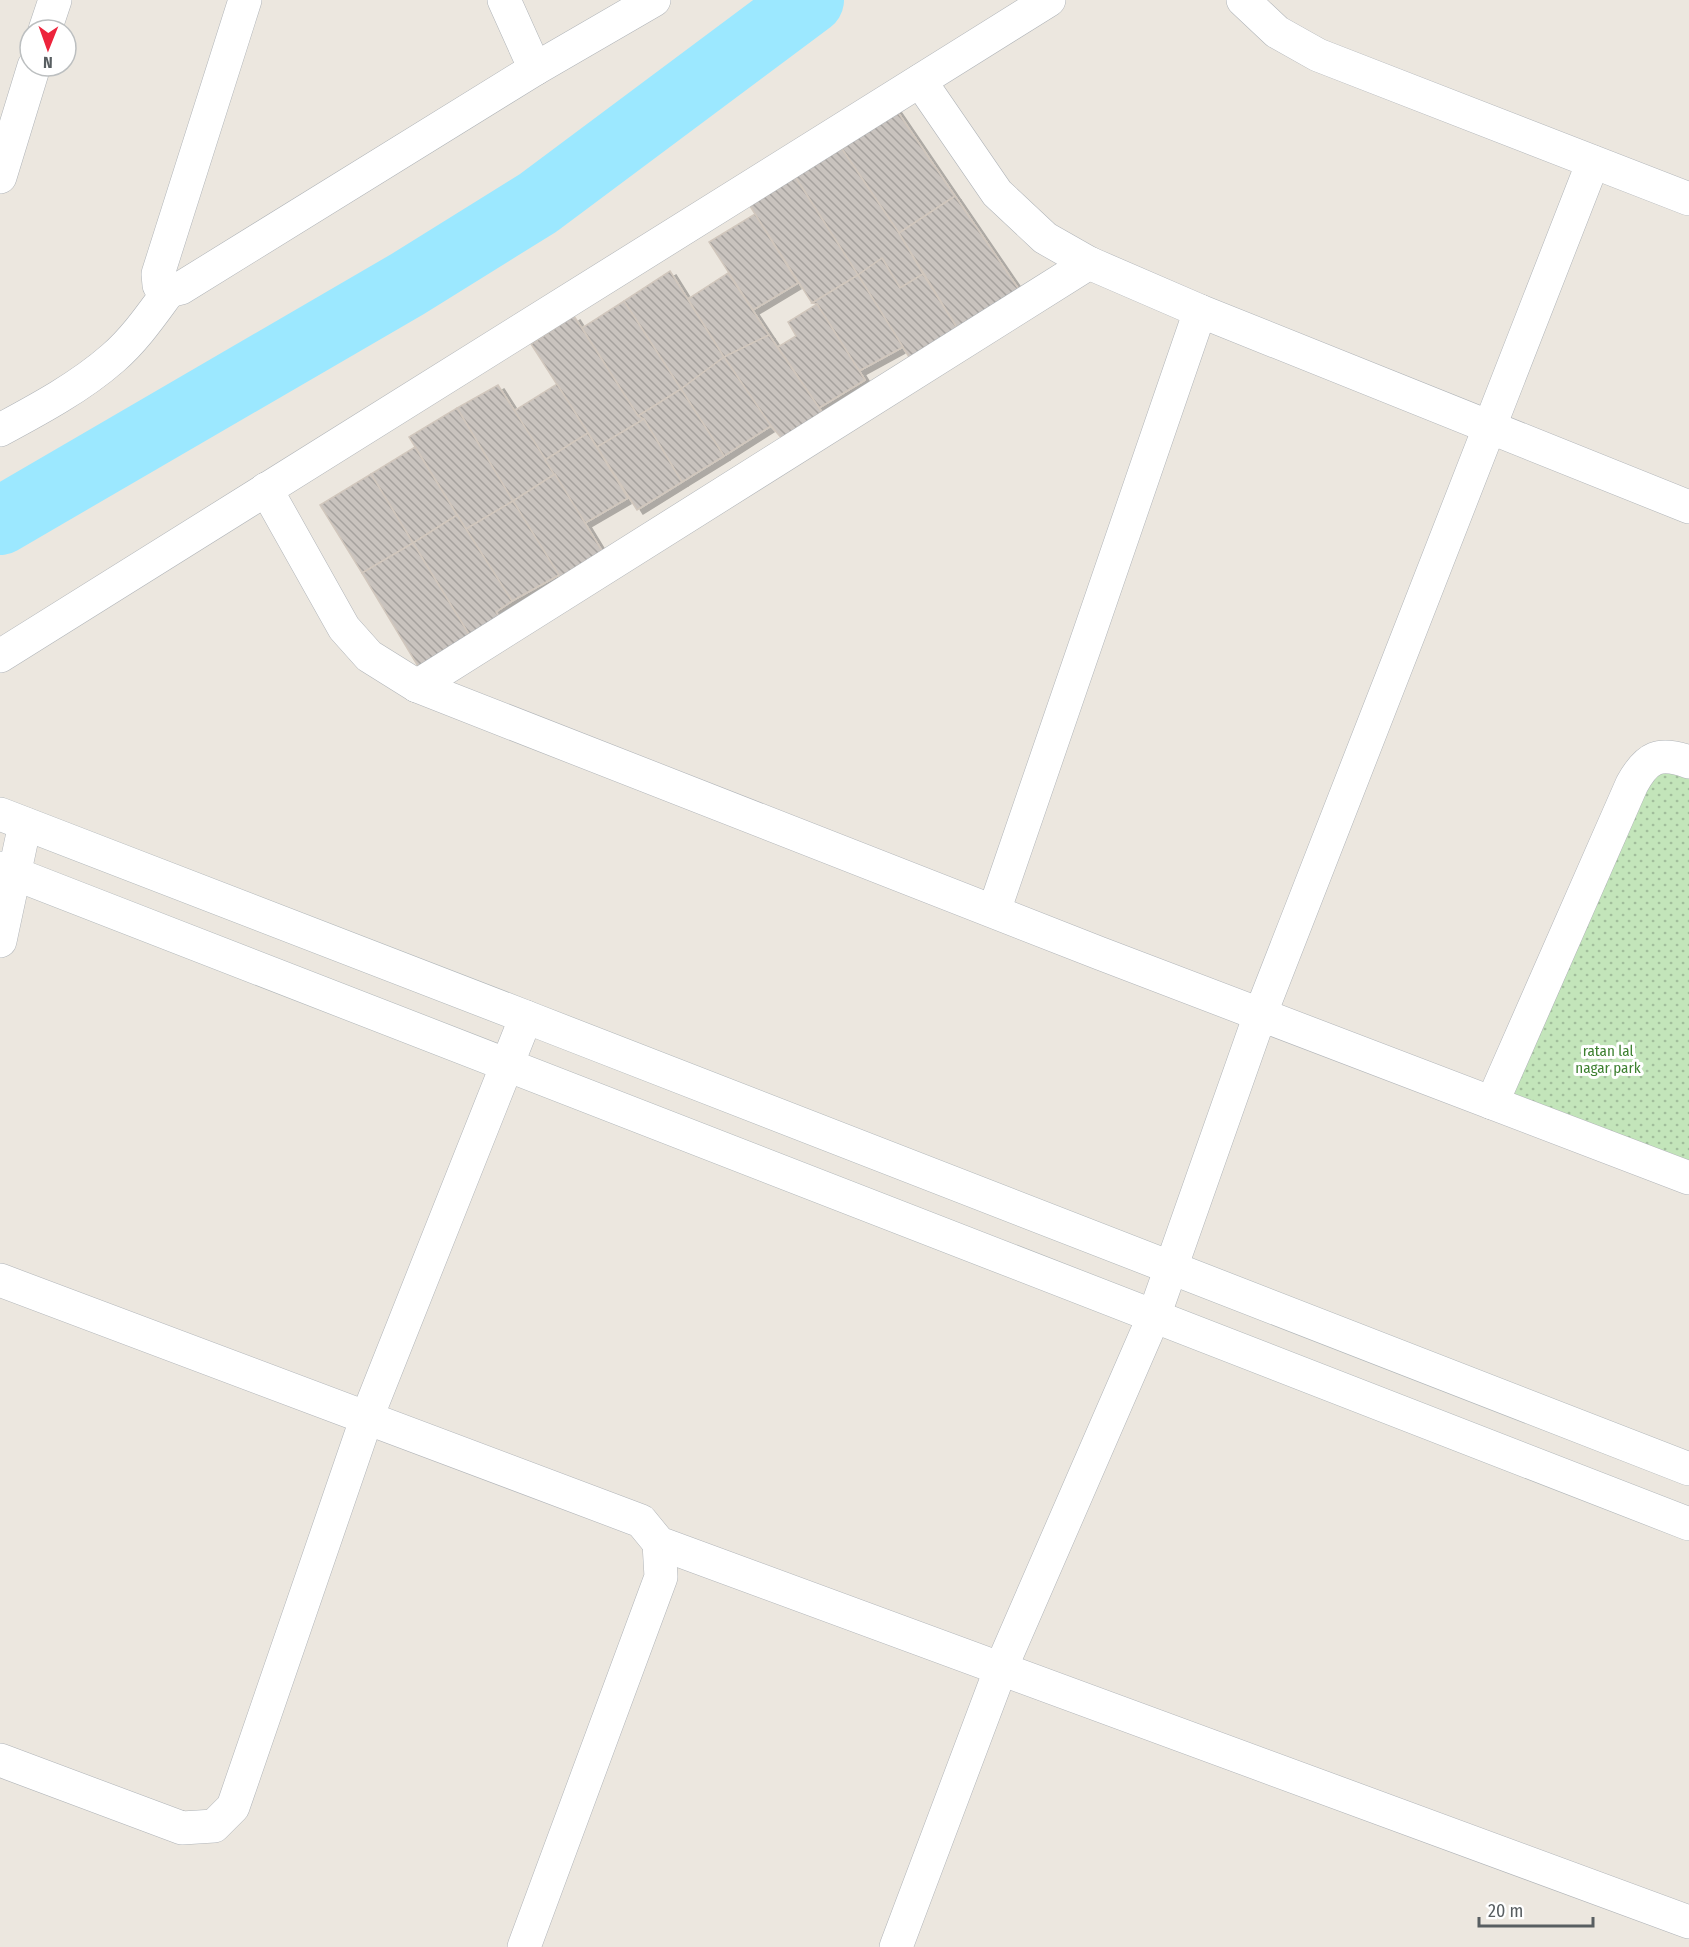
<svg xmlns="http://www.w3.org/2000/svg" width="1689" height="1947" font-family="'Fira Sans Condensed',sans-serif">
  <style>
    .park { fill: url(#park-dots) }
    .lines { fill: none; stroke-linecap: round; stroke-linejoin: round }
    .river { stroke: #9ce8ff; stroke-width: 68 }
    .building { fill: url(#building-back-hatch); stroke: #d1c7bd; stroke-width: 1.5; filter: url(#shadow) }
    .street-casing { stroke: #b0b4b8; stroke-width: 34 }
    .secondary-casing { stroke: #afb5b8; stroke-width: 34 }
    .street { stroke: #fff; stroke-width: 33 }
    .secondary { stroke: #fff; stroke-width: 33 }
    .labels { text-anchor: middle; stroke-width: 6; stroke-linejoin: round; paint-order: stroke }
    .park-label { font-size: 15px; fill: #3d8030; stroke: #fff }
  </style>
  <defs>
    <pattern id="park-dots" width="8" height="8" patternUnits="userSpaceOnUse" patternTransform="scale(1.5)"><rect width="8" height="8" fill="#c3e5ba"/><path d="M2 2h.1M6 6h.1" fill="none" stroke="#a1bd9b" stroke-width="1.8" stroke-linecap="round"/></pattern>
    <pattern id="building-back-hatch" width="6" height="6" patternUnits="userSpaceOnUse" patternTransform="scale(1.5)"><rect width="6" height="6" fill="#c9c3be"/><path d="M-1 5l2 2M0 0l6 6M5-1l2 2" fill="none" stroke="#a6a29e"/></pattern>
    <filter id="shadow"><feDropShadow dx="6" dy="4" stdDeviation="0" flood-color="#0004"/></filter>
  </defs>
  <rect width="100%" height="100%" fill="#ece7df"/>
  <path class="park" d="M1652 763 1689 777V1178L1498 1105Z"/>
  <g class="lines">
    <path class="river" d="M0 521 406 285 538 203 810 0"/>
  </g>
  <g class="building">
    <path d="M895 108 955 196 899 233 840 146Z"/>
    <path d="M840 146 899 233 923 274 900 288 882 258 858 275 794 175Z"/>
    <path d="M794 175 858 275 812 303 748 203Z"/>
    <path d="M955 196 1020 291 959 331 899 233Z"/>
    <path d="M755 214 798 283 753 310 709 242Z"/>
    <path d="M882 258 900 288 923 274 959 331 909 357 858 275Z"/>
    <path d="M670 271 724 357 681 389 624 301Z"/>
    <path d="M728 273 769 335 724 357 688 299Z"/>
    <path d="M858 275 903 347 859 371 817 304 812 303Z"/>
    <path d="M624 301 681 389 638 416 582 328Z"/>
    <path d="M817 304 865 380 819 408 778 347 796 336 788 322Z"/>
    <path d="M574 316 638 416 644 419 597 447 531 344Z"/>
    <path d="M769 335 824 415 785 442 771 426 724 357Z"/>
    <path d="M724 357 771 426 724 456 681 389Z"/>
    <path d="M557 384 588 433 545 460 514 411Z"/>
    <path d="M498 385 555 474 513 501 457 408Z"/>
    <path d="M681 389 724 456 682 482 644 419 638 416Z"/>
    <path d="M457 408 513 501 466 529 409 437Z"/>
    <path d="M644 419 682 482 637 510 597 447Z"/>
    <path d="M588 433 628 498 585 523 545 460Z"/>
    <path d="M415 447 457 515 413 543 371 474Z"/>
    <path d="M371 474 413 543 362 573 320 505Z"/>
    <path d="M555 474 604 554 566 588 513 501Z"/>
    <path d="M513 501 559 575 512 601 466 529Z"/>
    <path d="M457 515 512 601 496 612 501 620 470 636 413 543Z"/>
    <path d="M413 543 470 636 419 668 362 573Z"/>
  </g>
  <g class="lines">
    <g class="street-casing">
      <g id="street">
        <path d="M245 0 158 274 159 285 169 291 181 288 535 69 654 0"/>
        <path d="M504 0 535 69"/>
        <path d="M1243 0 1277 32 1318 55 1689 199"/>
        <path d="M45 30 55 0"/>
        <path d="M920 81 997 193 1045 238 1089 263 1200 311 1689 507"/>
        <path d="M0 177 34 66"/>
        <path d="M0 430C39 409 80 387 113 358 135 339 152 314 169 291"/>
        <path d="M266 489 344 628 369 656 417 686 1099 953 1689 1178"/>
        <path d="M0 656 1049 0"/>
        <path d="M417 686 1089 263"/>
        <path d="M994 911 1200 311"/>
        <path d="M0 941 25 824"/>
        <path d="M1492 1103 1632 784C1647 757 1659 751 1689 762"/>
        <path d="M0 1280 641 1521 659 1543 1689 1922"/>
        <path d="M0 1760 182 1828 214 1826 233 1807 367 1417 526 1017"/>
        <path d="M524 1947 661 1577 659 1543"/>
        <path d="M896 1947 1001 1668 1154 1316 1260 1015 1593 162"/>
      </g>
    </g>
    <g class="secondary-casing">
      <g id="secondary">
        <path d="M0 814 526 1017 1689 1469"/>
        <path d="M0 868 1689 1524"/>
      </g>
    </g>
    <use href="#street" class="street"/>
    <use href="#secondary" class="secondary"/>
  </g>
  <g class="labels">
    <g class="park-label">
      <text x="1608" y="1056">ratan lal<tspan x="1608" dy="17">nagar park</tspan></text>
    </g>
  </g>
  <g transform="translate(48 48) rotate(181)"><circle r="28" fill="#ffffff" stroke="#bcbfc0" stroke-width="1.5"/>
  <path d="M0-4.5L10 22L0 15L-10 22Z" fill="#ed243c"/>
  <text y="-9" font-size="16" font-weight="bold" text-anchor="middle" fill="#585e61">N</text>
  </g>
  <path d="M1479 1917v9h114v-9" fill="none" stroke="#585e61" stroke-width="3"/>
  <text x="1488" y="1917" font-size="18" fill="#585e61" stroke="#ffffff" stroke-width="4.5" paint-order="stroke">20 m</text>
</svg>
